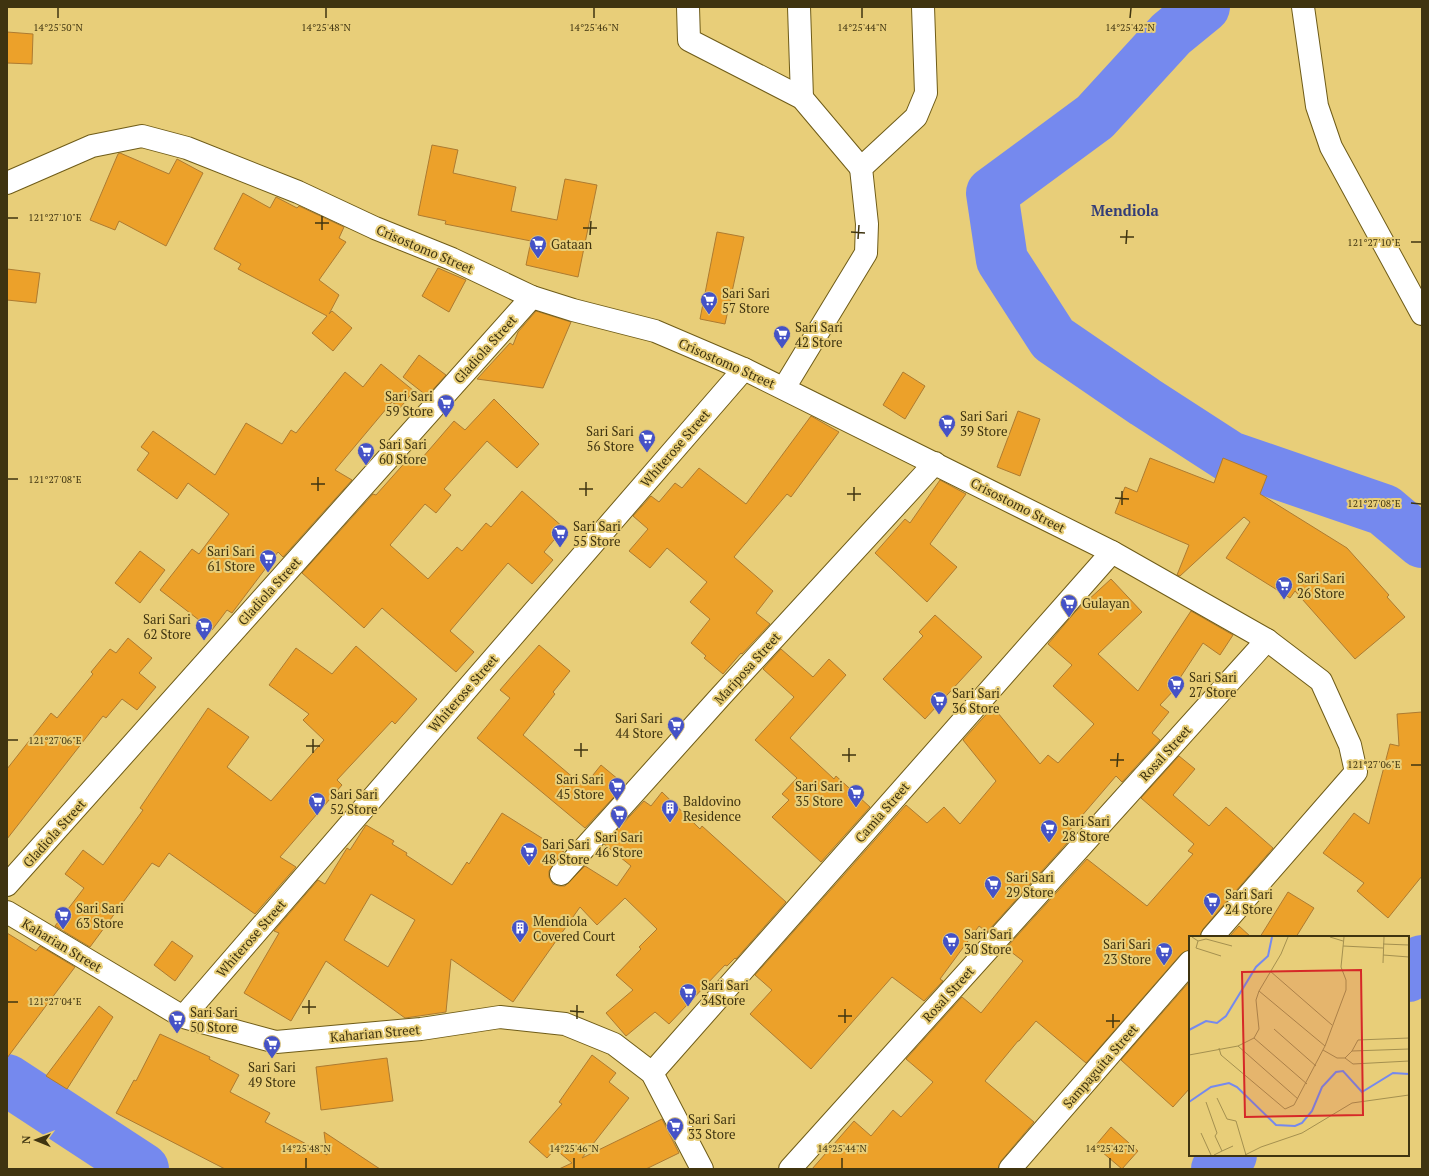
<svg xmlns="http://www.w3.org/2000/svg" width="1429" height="1176" font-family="'PT Serif',serif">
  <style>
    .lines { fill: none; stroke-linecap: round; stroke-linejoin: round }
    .river { stroke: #7589ee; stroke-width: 52 }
    .building { fill: #eca12a; stroke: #ad7b31; fill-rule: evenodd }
    .minor-casing { stroke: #6f5c18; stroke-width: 24 }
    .minor { stroke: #fff; stroke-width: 22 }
    .ticks { fill: none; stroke: #3f3410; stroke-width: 1.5 }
    .labels { text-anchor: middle; stroke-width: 4; stroke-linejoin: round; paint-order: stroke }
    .poi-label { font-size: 13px; fill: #3f3410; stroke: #e8ce79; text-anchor: start }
    .street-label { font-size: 13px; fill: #3f3410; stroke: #e8ce79 }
    .quarter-label { font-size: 15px; font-weight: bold; fill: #333d78; stroke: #e8ce79 }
    .inset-river { fill: none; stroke: #7589ee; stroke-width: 2 }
    .inset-road { fill: none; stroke: #a4904f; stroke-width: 1 }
    .view { fill: #d62828; fill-opacity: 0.15; stroke: #d62828; stroke-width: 2 }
    .inset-edge { fill: none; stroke: #3f3410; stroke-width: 2 }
    .ticks-label { font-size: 10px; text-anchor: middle; fill: #3f3410; stroke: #e8ce79; stroke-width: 4; stroke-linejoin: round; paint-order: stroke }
  </style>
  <rect width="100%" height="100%" fill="#e8ce79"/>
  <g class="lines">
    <g class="river">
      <path d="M1204 7 1171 34 1095 117 992 193 1002 260 1053 339 1145 402 1230 457 1384 510 1422 542"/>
      <path d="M1408 976 1422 961"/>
      <path d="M7 1080 143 1169"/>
      <path d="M1217 1169 1231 1155"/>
    </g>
  </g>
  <g class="building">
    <path d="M7 32 33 34 32 64 7 63Z"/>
    <path d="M432 145 458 150 453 173 516 187 511 211 557 220 565 179 597 185 578 277 526 265 531 241 445 224 446 221 418 215Z"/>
    <path d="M120 153 169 174 177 159 203 173 166 246 119 221 115 230 90 220 118 154Z"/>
    <path d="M243 193 270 208 276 197 297 208 299 206 344 227 339 238 346 242 319 280 339 295 329 314 332 311 352 328 333 351 312 333 327 316 238 269 241 264 214 249Z"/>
    <path d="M717 232 744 237 725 324 700 319Z"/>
    <path d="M438 268 466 280 449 312 422 296Z"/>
    <path d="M7 269 40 273 36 303 7 300Z"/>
    <path d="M536 311 571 322 543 388 477 379 510 343 513 345 518 332Z"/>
    <path d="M419 355 446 375 427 396 403 377Z"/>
    <path d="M381 364 414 391 400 408 392 402 335 470 352 480 283 557 278 552 232 613 227 610 212 630 160 590 192 549 199 554 229 514 188 483 177 499 137 470 149 453 141 447 153 431 215 475 246 423 282 444 291 430 296 433 345 372 363 387Z"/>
    <path d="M903 372 925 386 905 419 883 405Z"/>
    <path d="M494 399 539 444 517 468 487 441 444 489 451 495 436 513 425 504 390 545 428 579 457 547 462 551 486 523 491 527 522 491 564 528 544 552 553 560 532 584 508 563 450 631 474 652 456 672 382 608 364 628 302 573 373 494 376 495 409 458 416 465 454 421 465 430Z"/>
    <path d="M1018 411 1040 419 1020 476 997 467Z"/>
    <path d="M811 416 839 432 791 497 787 494 734 557 773 591 756 613 770 624 742 654 741 653 723 674 704 658 706 656 691 643 710 619 690 602 707 582 667 548 650 568 629 551 648 529 633 516 651 496 659 502 675 483 682 488 699 468 746 504Z"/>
    <path d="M1150 458 1214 483 1223 458 1267 476 1260 494 1347 548 1389 595 1387 597 1405 617 1355 659 1295 591 1290 598 1226 558 1250 522 1244 517 1180 576 1177 575 1189 545 1115 513 1125 487 1137 492Z"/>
    <path d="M940 480 966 494 930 544 957 567 927 602 875 553 905 519 910 523Z"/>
    <path d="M140 551 165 570 140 603 115 583Z"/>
    <path d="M1111 579 1142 612 1098 654 1138 691 1191 611 1233 635 1220 655 1203 643 1174 687 1176 688 1160 705 1169 712 1152 733 1160 740 1122 782 1116 776 1062 839 1067 843 987 932 979 926 940 979 943 981 924 1001 892 977 811 1069 750 1014 772 990 755 975 906 805 927 823 944 807 960 824 996 781 963 740 993 707 1040 764 1048 755 1058 763 1094 724 1053 686 1072 665 1048 644 1075 612Z"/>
    <path d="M935 615 982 657 925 719 883 679 923 636 919 632Z"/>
    <path d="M128 638 152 658 139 673 156 687 137 710 122 699 106 718 103 716 7 839V769L51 713 57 718 93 674 91 672 110 649 116 653Z"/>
    <path d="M539 645 570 671 553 692 555 694 523 735 582 785 587 778 589 780 601 765 625 785 585 828 477 738 510 698 500 690Z"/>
    <path d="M356 646 417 699 395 724 392 721 337 780 342 785 280 857 296 867 255 914 169 853 159 867 152 863 90 947 55 926 84 888 65 874 83 850 103 865 143 810 140 808 208 708 249 737 227 767 271 801 324 740 303 720 309 714 269 685 296 648 332 674Z"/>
    <path d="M781 649 813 677 829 659 846 675 790 738 834 779 836 776 870 807 821 862 772 817 789 800 782 794 797 778 755 740 794 697 763 669Z"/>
    <path d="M1422 712V876L1388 918 1357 891 1364 883 1323 853 1354 813 1369 824 1390 744 1399 746 1397 714Z"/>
    <path d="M1179 756 1195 769 1173 795 1209 826 1226 807 1273 848 1203 929 1200 937H1190V950L1181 954 1086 1063 1036 1021 1019 1041H1018L985 1081 1034 1122 1001 1161 998 1169H812L854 1121 871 1136 893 1110 901 1117 933 1082 906 1059 962 997 981 1013 1023 961 1006 948 1087 859 1147 906 1193 854 1188 851 1194 844 1141 798Z"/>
    <path d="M662 792 700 829 702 826 786 902 736 959 735 958 727 966 725 965 669 1024 655 1012 626 1036 606 1013 633 990 616 975 641 949 639 947 657 929 625 898 597 925 580 907 513 1002 451 959 446 1012 405 1018 326 961 291 1021 244 993 279 933 274 931 318 880 325 884 347 848 350 850 366 825 394 841 392 844 407 853 406 855 452 885 467 862 469 864 502 813 564 852 549 871V877L553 884 559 886H565L585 866 617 886 631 866 604 844 644 801 651 806ZM371 894 415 920 388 967 344 940Z"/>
    <path d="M1288 892 1314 908 1296 937H1260Z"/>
    <path d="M1239 926 1251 937H1229Z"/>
    <path d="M7 933 36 951 40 946 75 967 7 1058Z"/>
    <path d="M172 941 193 956 175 981 154 965Z"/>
    <path d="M1190 981V1088L1173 1107 1121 1060Z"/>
    <path d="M99 1006 113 1017 67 1089 46 1076Z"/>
    <path d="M160 1034 210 1057 209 1059 239 1075 230 1092 270 1113 265 1122 327 1155 324 1132 380 1169H225L116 1113 134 1080 136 1081Z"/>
    <path d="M592 1055 616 1073 609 1082 629 1098 582 1158 662 1119 679 1153 646 1169H559L572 1163 555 1149 547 1158 529 1142 562 1104 559 1102Z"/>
    <path d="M387 1058 393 1101 321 1110 316 1067Z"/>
    <path d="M1111 1127 1138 1151 1122 1169 1095 1146Z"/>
  </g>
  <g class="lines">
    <g class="minor-casing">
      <g id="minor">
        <path d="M688 7 689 40 802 98 861 168"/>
        <path d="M799 7 802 98"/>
        <path d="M1303 7 1317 106 1331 147 1422 314"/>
        <path d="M7 183 92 146 142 136 187 148 298 192 375 228 452 259 532 297 573 310 655 331 744 369 1112 552 1267 640 1321 681 1350 745 1356 772 1212 937"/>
        <path d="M784 388 866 253 867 224 861 168 916 117 926 93 923 7"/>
        <path d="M561 874 720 697 935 463"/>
        <path d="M7 885 532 297"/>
        <path d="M7 912 183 1017 276 1042 421 1029 500 1017 565 1024 614 1044 652 1073 702 1169"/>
        <path d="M183 1017 744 369"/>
        <path d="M652 1073 1112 552"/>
        <path d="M790 1169 1267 640"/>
        <path d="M1010 1169 1190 962"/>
      </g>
    </g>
    <use href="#minor" class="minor"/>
  </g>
  <path class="ticks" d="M58 18V8M326 18V8M594 18V8M862 18V8M1130 18 1131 8M8 218H18M315 223H329M583 228H597M322 230V216M851 232 865 233M590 235 591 221M1120 237H1134M858 239 859 225M1411 242H1421M1126 244 1127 230M8 479H18M311 484H325M579 489H593M318 491V477M847 494H861M586 496V482M1115 498 1129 499M854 501V487M1411 503 1421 504M1122 505V491M8 740H18M306 746H320M574 750H588M313 753V739M842 755H856M581 757V743M1110 760H1124M849 762V748M1411 765H1421M1117 767 1118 753M8 1002H18M302 1007H316M570 1011 584 1012M309 1014V1000M838 1016H852M577 1019V1005M1106 1021H1120M845 1023V1009M1113 1028V1014M306 1168V1158M574 1168V1158M842 1168V1158M1110 1168V1158"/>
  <defs>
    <g id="supermarket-pin" transform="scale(0.9)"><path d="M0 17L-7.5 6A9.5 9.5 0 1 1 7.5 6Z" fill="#4552c6" stroke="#e8ce79"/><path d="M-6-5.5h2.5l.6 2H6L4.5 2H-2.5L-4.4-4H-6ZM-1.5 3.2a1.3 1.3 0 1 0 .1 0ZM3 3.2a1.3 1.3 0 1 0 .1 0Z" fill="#fff"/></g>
    <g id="building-pin" transform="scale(0.9)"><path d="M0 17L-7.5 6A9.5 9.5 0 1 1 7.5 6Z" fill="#4552c6" stroke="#e8ce79"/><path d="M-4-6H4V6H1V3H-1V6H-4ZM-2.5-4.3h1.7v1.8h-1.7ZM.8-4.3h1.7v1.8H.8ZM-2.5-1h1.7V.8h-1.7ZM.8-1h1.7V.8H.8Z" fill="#fff"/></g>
  </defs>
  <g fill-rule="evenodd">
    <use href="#supermarket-pin" x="538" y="244"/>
    <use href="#supermarket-pin" x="709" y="300"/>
    <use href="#supermarket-pin" x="782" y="334"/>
    <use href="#supermarket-pin" x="446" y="403"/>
    <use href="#supermarket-pin" x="947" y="423"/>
    <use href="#supermarket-pin" x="647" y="438"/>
    <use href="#supermarket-pin" x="366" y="451"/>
    <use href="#supermarket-pin" x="560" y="533"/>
    <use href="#supermarket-pin" x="268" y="558"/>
    <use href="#supermarket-pin" x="1284" y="585"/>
    <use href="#supermarket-pin" x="1069" y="603"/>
    <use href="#supermarket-pin" x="204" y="626"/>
    <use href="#supermarket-pin" x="1176" y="684"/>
    <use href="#supermarket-pin" x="939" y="700"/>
    <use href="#supermarket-pin" x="676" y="725"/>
    <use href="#supermarket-pin" x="617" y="786"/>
    <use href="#supermarket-pin" x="856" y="793"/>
    <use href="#supermarket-pin" x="317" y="801"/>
    <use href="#building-pin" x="670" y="808"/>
    <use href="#supermarket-pin" x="619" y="814"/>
    <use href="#supermarket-pin" x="1049" y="828"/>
    <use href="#supermarket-pin" x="529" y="851"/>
    <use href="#supermarket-pin" x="993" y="884"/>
    <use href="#supermarket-pin" x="1212" y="901"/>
    <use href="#supermarket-pin" x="63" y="915"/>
    <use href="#building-pin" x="520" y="928"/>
    <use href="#supermarket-pin" x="951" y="941"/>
    <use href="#supermarket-pin" x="1164" y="951"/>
    <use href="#supermarket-pin" x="688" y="992"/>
    <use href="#supermarket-pin" x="177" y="1019"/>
    <use href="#supermarket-pin" x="272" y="1044"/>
    <use href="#supermarket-pin" x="675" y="1126"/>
  </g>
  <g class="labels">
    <g class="poi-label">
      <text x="551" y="249">Gataan</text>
      <text x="722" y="298">Sari Sari<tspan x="722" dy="15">57 Store</tspan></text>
      <text x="795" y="332">Sari Sari<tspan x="795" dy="15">42 Store</tspan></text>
      <text x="433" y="401" text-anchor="end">Sari Sari<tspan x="433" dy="15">59 Store</tspan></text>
      <text x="960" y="421">Sari Sari<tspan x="960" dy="15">39 Store</tspan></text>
      <text x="634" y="436" text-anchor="end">Sari Sari<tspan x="634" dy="15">56 Store</tspan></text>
      <text x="379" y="449">Sari Sari<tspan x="379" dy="15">60 Store</tspan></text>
      <text x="573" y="531">Sari Sari<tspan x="573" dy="15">55 Store</tspan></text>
      <text x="255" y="556" text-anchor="end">Sari Sari<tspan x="255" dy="15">61 Store</tspan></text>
      <text x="1297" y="583">Sari Sari<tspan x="1297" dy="15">26 Store</tspan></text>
      <text x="1082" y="608">Gulayan</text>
      <text x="191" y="624" text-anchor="end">Sari Sari<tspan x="191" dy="15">62 Store</tspan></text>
      <text x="1189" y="682">Sari Sari<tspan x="1189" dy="15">27 Store</tspan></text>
      <text x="952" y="698">Sari Sari<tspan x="952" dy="15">36 Store</tspan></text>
      <text x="663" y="723" text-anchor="end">Sari Sari<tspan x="663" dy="15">44 Store</tspan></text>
      <text x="604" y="784" text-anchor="end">Sari Sari<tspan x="604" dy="15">45 Store</tspan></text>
      <text x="843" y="791" text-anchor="end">Sari Sari<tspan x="843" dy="15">35 Store</tspan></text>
      <text x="330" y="799">Sari Sari<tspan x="330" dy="15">52 Store</tspan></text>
      <text x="683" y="806">Baldovino<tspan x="683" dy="15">Residence</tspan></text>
      <text x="1062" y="826">Sari Sari<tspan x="1062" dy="15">28 Store</tspan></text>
      <text x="619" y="842" text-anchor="middle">Sari Sari<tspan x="619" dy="15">46 Store</tspan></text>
      <text x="542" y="849">Sari Sari<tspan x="542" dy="15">48 Store</tspan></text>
      <text x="1006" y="882">Sari Sari<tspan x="1006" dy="15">29 Store</tspan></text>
      <text x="1225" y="899">Sari Sari<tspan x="1225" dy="15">24 Store</tspan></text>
      <text x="76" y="913">Sari Sari<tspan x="76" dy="15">63 Store</tspan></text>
      <text x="533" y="926">Mendiola<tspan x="533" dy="15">Covered Court</tspan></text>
      <text x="964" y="939">Sari Sari<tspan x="964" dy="15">30 Store</tspan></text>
      <text x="1151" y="949" text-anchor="end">Sari Sari<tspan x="1151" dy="15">23 Store</tspan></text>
      <text x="701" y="990">Sari Sari<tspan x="701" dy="15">34Store</tspan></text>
      <text x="190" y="1017">Sari Sari<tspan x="190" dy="15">50 Store</tspan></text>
      <text x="272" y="1072" text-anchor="middle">Sari Sari<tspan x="272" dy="15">49 Store</tspan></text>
      <text x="688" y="1124">Sari Sari<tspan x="688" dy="15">33 Store</tspan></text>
    </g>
    <g class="street-label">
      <text transform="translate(425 249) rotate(23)" y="5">Crisostomo Street</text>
      <text transform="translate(485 349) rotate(-48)" y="5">Gladiola Street</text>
      <text transform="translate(727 363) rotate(24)" y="5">Crisostomo Street</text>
      <text transform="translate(675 448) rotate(-49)" y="5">Whiterose Street</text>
      <text transform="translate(1018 505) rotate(27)" y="5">Crisostomo Street</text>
      <text transform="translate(269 591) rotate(-48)" y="5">Gladiola Street</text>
      <text transform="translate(747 668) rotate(-48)" y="5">Mariposa Street</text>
      <text transform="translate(463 693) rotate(-49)" y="5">Whiterose Street</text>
      <text transform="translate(1165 753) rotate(-48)" y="5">Rosal Street</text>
      <text transform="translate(882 812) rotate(-49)" y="5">Camia Street</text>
      <text transform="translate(54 833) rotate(-48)" y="5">Gladiola Street</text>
      <text transform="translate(251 938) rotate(-49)" y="5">Whiterose Street</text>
      <text transform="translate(62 945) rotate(31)" y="5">Kaharian Street</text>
      <text transform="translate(948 994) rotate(-48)" y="5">Rosal Street</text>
      <text transform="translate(375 1033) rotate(-5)" y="5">Kaharian Street</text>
      <text transform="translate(1100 1066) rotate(-49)" y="5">Sampaguita Street</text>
    </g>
    <g class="quarter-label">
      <text x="1125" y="216">Mendiola</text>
    </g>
  </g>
  <g transform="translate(1189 936)">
    <rect width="220" height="220" fill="#e8ce79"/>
    <path class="inset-river" d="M0 94 17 85 28 87 37 80 67 31 79 20 83 1M0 166 22 151 40 147 48 151 87 189 106 190 113 187 123 175 133 151 147 136 154 135 173 156 204 137 220 138"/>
    <path class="inset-road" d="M3 1 9 5 17 3 43 10M141 1 154 5M9 5 7 12 32 20M194 8 220 9M154 10 194 12M194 19 220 21M194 27 195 1M81 35 143 89M70 55 136 110M85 93 127 130M65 102 118 148M49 110 109 163M30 112 32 119 96 173 105 169 136 110 157 54V44L152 31 155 1M134 114 148 122H156L164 128 220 125M163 115 220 113M0 119 49 110 65 102 70 93 67 64 70 55 92 18 99 1M156 122 163 115 169 104 220 102M28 162 38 183 47 185 57 219M17 166 28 197 26 200 33 215 25 219M12 197 22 219M33 215 44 210M56 219 72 211 113 197 163 167 220 159"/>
    <path class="view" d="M172 34 174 179 56 181 53 36Z"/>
    <rect width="220" height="220" class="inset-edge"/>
  </g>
  <g class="ticks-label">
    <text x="58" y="31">14°25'50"N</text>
    <text x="326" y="31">14°25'48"N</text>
    <text x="594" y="31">14°25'46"N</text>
    <text x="862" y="31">14°25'44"N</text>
    <text x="1130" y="31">14°25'42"N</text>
    <text x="55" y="221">121°27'10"E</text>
    <text x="1374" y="246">121°27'10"E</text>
    <text x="55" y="483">121°27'08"E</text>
    <text x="1374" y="507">121°27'08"E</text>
    <text x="55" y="744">121°27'06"E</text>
    <text x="1374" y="768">121°27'06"E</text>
    <text x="55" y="1005">121°27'04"E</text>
    <text x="306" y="1152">14°25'48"N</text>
    <text x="574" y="1152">14°25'46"N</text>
    <text x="842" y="1152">14°25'44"N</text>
    <text x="1110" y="1152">14°25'42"N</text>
  </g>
  <rect width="1429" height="1176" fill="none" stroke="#3f3410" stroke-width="16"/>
  <g transform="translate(36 1140) rotate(271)" stroke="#e8ce79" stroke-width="3" paint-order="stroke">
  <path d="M0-3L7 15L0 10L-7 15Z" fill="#3f3410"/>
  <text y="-6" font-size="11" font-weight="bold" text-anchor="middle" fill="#3f3410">N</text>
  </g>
</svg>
